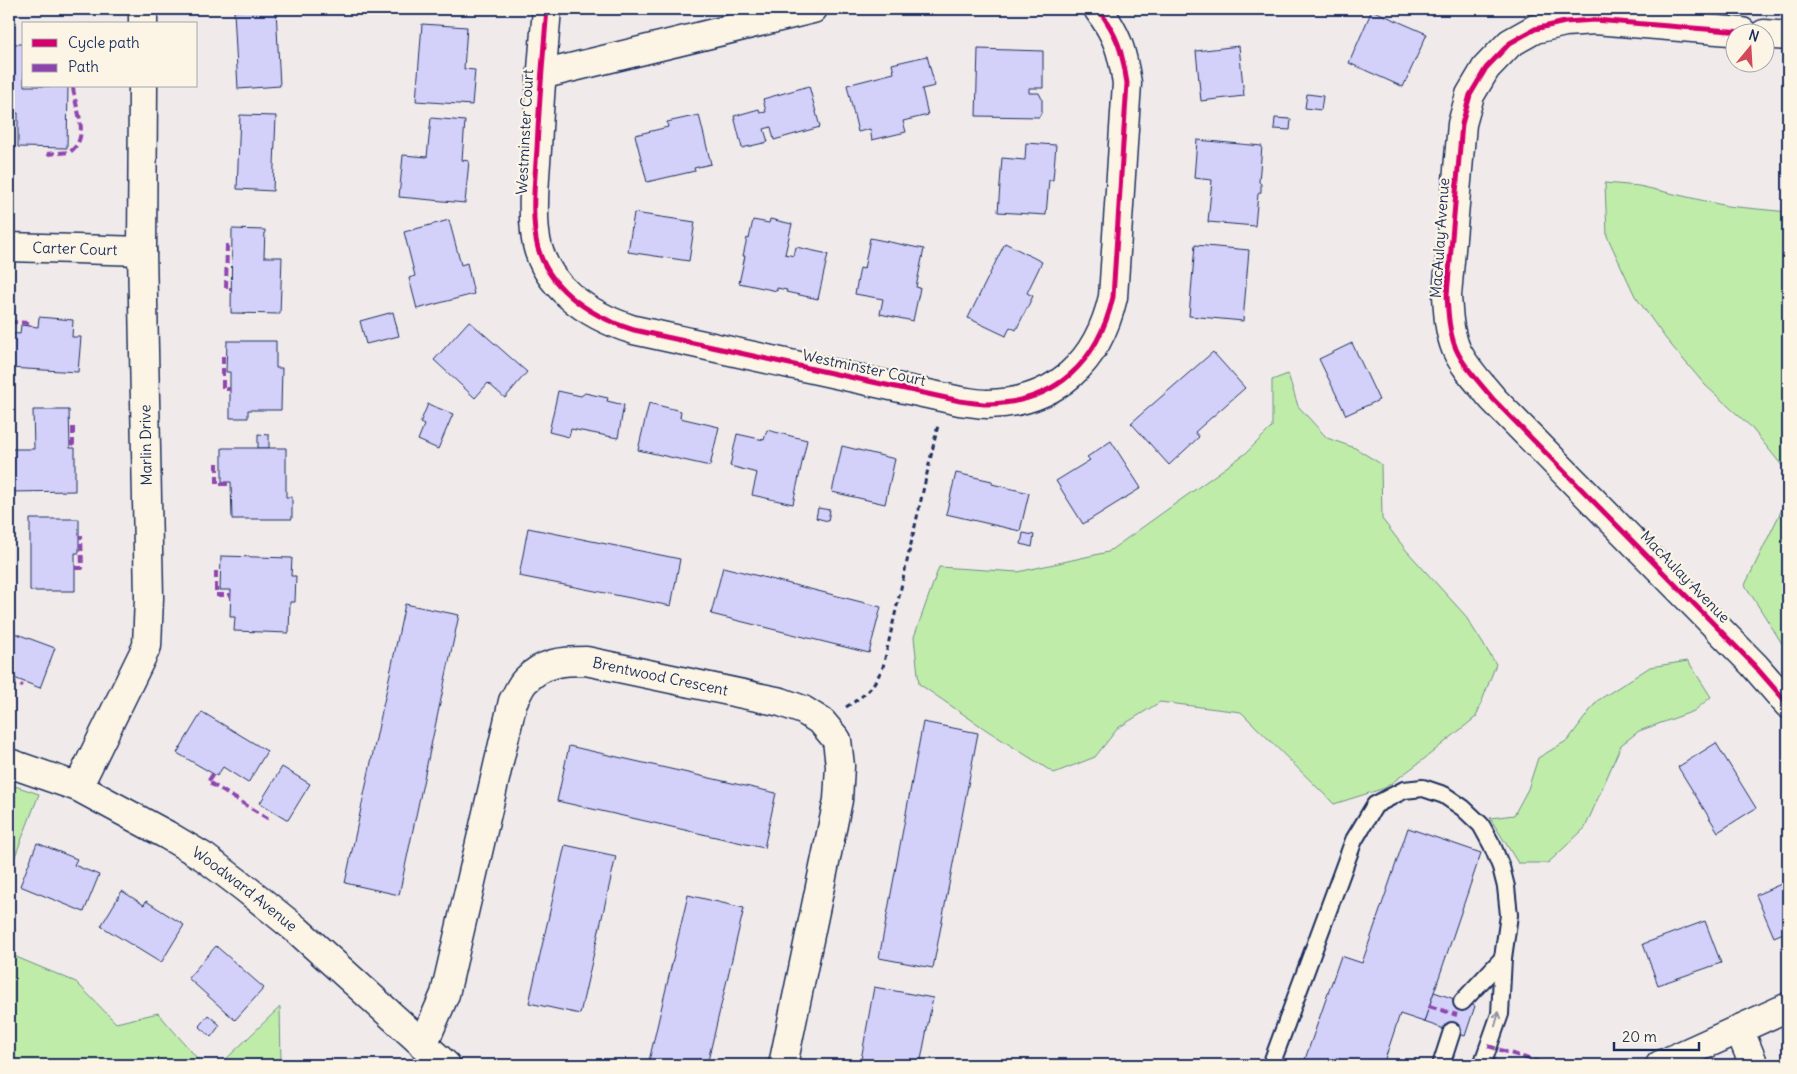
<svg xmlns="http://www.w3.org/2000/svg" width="1797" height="1074" font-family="Delius,sans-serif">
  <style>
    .green { fill: #c0eca9; stroke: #6e8e84 }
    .building { fill: #d3d0f9; stroke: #1b2f5e }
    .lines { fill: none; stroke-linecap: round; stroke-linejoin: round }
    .service-casing { stroke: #1b2f5e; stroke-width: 20 }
    .minor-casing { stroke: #1b2f5e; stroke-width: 31 }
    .tertiary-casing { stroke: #1b2f5e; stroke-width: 31 }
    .path { stroke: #1b2f5e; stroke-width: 3; stroke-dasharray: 5 4; stroke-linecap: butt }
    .service { stroke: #fcf5e5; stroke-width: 16 }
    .minor { stroke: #fcf5e5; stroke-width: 28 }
    .tertiary { stroke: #fcf5e5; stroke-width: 28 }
    .quiet { stroke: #8e44ad; stroke-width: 4; stroke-dasharray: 8 4; stroke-linecap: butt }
    .cycleway-casing { stroke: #fcf5e5; stroke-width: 8 }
    .cycleway { stroke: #d6006c; stroke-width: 5 }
    .oneway { stroke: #8c92a2 }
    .labels { text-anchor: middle; stroke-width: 4.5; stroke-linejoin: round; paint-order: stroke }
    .street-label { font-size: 15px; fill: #1b2f5e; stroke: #fcf5e5 }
  </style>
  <rect width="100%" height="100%" fill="#f0eaeb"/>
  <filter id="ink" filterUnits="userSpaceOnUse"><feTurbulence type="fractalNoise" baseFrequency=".02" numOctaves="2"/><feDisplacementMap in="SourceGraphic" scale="10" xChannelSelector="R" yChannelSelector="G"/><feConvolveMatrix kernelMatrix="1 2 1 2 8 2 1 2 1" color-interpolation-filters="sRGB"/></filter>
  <g filter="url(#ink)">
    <g class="green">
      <path d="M1605 183 1639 186 1727 206 1788 212V473L1750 426 1705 385 1666 339 1635 296 1607 236Z"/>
      <path d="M1288 374 1298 406 1327 438 1355 448 1381 464 1382 519 1406 550 1464 614 1496 664 1476 717 1424 759 1385 788 1334 804 1241 712 1160 702 1118 728 1095 757 1054 773 988 731 919 684 914 637 939 567 1018 572 1108 552 1246 453 1272 427V380Z"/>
      <path d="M1788 497V653L1745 585Z"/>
      <path d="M1688 661 1711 697 1694 711 1639 731 1621 745 1585 828 1548 863H1518L1490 818 1514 815 1528 789 1538 758 1568 740 1597 701 1650 667Z"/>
      <path d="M9 784 39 794 9 872Z"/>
      <path d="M9 954 76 982 116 1023 158 1013 203 1065H9Z"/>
      <path d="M280 1007 281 1065H209L221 1064Z"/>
    </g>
    <g class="building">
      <path d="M276 9 280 86 238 89 234 11Z"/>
      <path d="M1372 10 1427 34 1403 87 1349 63Z"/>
      <path d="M422 24 467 27 464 69 475 70 472 105 416 101Z"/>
      <path d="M9 44H24V86H68L67 148 18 147V113H9Z"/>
      <path d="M1239 46 1244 96 1201 101 1196 51Z"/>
      <path d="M978 49 1043 51V88H1029V93H1039L1042 99V111L1039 117 976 116Z"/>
      <path d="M927 56 935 86 922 89 928 115 903 121 906 132 872 140 870 129 858 132 847 85 894 73 892 64Z"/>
      <path d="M809 86 820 127 774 140 771 127 764 129 768 142 742 148 734 116 759 109 760 113 766 112 763 99Z"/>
      <path d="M1307 94 1323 96 1321 110 1305 108Z"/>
      <path d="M240 115 276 116 273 191 237 189Z"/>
      <path d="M699 115 711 164 694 168 695 171 647 182 635 135 668 127 667 122Z"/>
      <path d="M431 118 465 121 462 160 469 161 465 203 399 197 403 155 427 157Z"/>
      <path d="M1275 118 1291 119 1290 130 1274 129Z"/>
      <path d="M1197 140 1262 146 1259 182 1261 184V192L1258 194 1255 226 1208 222 1212 180 1194 178Z"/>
      <path d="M1026 143 1056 145 1053 180H1049L1046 215 998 212 1002 158 1025 160Z"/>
      <path d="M634 213 695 222 689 261 628 252Z"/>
      <path d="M770 219 792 224 785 254 794 256 796 247 828 254 818 299 786 292 787 290 777 288V291L739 283 745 256H743L747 238 749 239 753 220 769 223Z"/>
      <path d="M449 220 461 265 467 263 474 294 417 309 409 278 415 276 404 232Z"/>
      <path d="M232 229 265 230 264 257H282L280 314 231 313Z"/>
      <path d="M870 238 924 249 916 287 920 288 913 321 880 314 883 299 855 294 860 268 864 269Z"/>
      <path d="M1005 243 1042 262 1027 293 1033 296 1016 330 1010 327 1006 336 968 318Z"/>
      <path d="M1195 245 1249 250 1243 321 1189 316Z"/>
      <path d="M393 312 399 336 366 344 360 321Z"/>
      <path d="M39 317 73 320 72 337H81L78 372 9 368V333L20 334 21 325 38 327Z"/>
      <path d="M469 321 527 372 505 398 488 383 475 398 434 360Z"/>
      <path d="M227 341H276V368H282L281 410H248V418H230V372H226Z"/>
      <path d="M1352 343 1379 400 1346 415 1319 359Z"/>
      <path d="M1213 352 1245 388 1195 432 1199 437 1169 465 1131 423Z"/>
      <path d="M558 391 581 396 585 393 608 398 607 401 624 405 618 438 571 429 569 437 549 432Z"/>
      <path d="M649 403 681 411 680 418 719 427 710 466 638 450Z"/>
      <path d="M428 404 453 414 438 449 418 440 424 425 420 423Z"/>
      <path d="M33 410H69L70 448H75V491L10 492 9 449H34Z"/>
      <path d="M767 430 807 440 793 504 752 495 757 473 730 466 737 434 764 440Z"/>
      <path d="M258 434 269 435V448H258Z"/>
      <path d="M1111 441 1141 488 1083 524 1056 481 1090 460 1087 457Z"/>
      <path d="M842 446 895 459 885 504 832 492Z"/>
      <path d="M222 448H286V497H292V519H232L231 482H222Z"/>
      <path d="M956 473 992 481V484L1029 493 1020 531 946 514Z"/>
      <path d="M818 508 830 510 828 521 816 518Z"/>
      <path d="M30 519H79V553H75V591H30Z"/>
      <path d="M528 528 680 559 671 606 519 576Z"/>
      <path d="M1023 533 1034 535 1032 547 1021 544Z"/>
      <path d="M221 556 292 558 291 576H296L295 602H290L289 633 234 631 235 617H230L231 590H220Z"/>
      <path d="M723 567 881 607 869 653 711 614Z"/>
      <path d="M405 604 459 615 399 895 345 883Z"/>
      <path d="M9 631 55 648 40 688 9 676Z"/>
      <path d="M202 712 267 751 248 783 223 767 217 776 177 753Z"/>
      <path d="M923 722 978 733 933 968 879 958Z"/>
      <path d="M1716 743 1756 808 1718 832 1678 767Z"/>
      <path d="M569 746 776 793 764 848 557 801Z"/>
      <path d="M282 767 310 784 288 820 260 803Z"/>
      <path d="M1408 828 1481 853 1424 1022 1400 1014 1383 1065H1303L1341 956 1362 963Z"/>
      <path d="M37 843 77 859 74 865 99 875 84 912 20 886Z"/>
      <path d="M565 845 616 856 580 1014 529 1003Z"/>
      <path d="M1788 881V931L1774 937 1756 895Z"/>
      <path d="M122 891 144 905 146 901 184 925 161 963 101 926Z"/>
      <path d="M688 895 744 908 707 1065H648Z"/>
      <path d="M1705 921 1721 963 1658 985 1643 944Z"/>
      <path d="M216 946 264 988 235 1020 188 978Z"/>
      <path d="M874 987 933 998 920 1065H860Z"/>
      <path d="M1434 992 1475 1006 1465 1036 1424 1022Z"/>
      <path d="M208 1015 220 1025 211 1037 199 1026Z"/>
      <path d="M297 1061 332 1063V1065H297Z"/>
    </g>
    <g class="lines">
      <g class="service-casing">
        <g id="service">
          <path d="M1462 1002 1503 958"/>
          <path d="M1271 1065 1354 840 1375 805 1404 790 1423 788 1444 795 1463 808 1481 825 1492 845 1501 867 1506 887 1509 915 1503 958 1500 1014 1482 1065"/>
          <path d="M1441 1065 1452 1031"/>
        </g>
      </g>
      <g class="minor-casing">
        <g id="minor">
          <path d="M547 9C543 55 539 102 537 149 535 176 532 205 535 232 540 285 589 316 634 330L960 401C969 402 978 404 987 404 1056 403 1098 362 1113 297L1127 83C1122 51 1118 36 1098 9"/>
          <path d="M143 24V9"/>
          <path d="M1742 32 1595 20 1565 22 1535 29 1510 43 1486 68 1470 95 1462 124 1447 295C1448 313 1449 332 1456 349 1464 367 1480 383 1493 399L1754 665 1788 704"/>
          <path d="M1764 34 1788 36"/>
          <path d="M541 75 813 9"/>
          <path id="s1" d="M9 247 142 251"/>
          <path d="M78 787 147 646 149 598 142 251 143 86"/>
          <path d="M1739 1029 1754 1065"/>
          <path id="s2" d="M423 1045 445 994 513 701C517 695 520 686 525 681 543 662 563 661 586 661L781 702 803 710 822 722 837 740 840 766 838 800 783 1065"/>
          <path d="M1660 1065 1788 1007"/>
        </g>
      </g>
      <g class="tertiary-casing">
        <g id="tertiary">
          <path id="s3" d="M9 763 78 787 167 835 204 857 245 888 297 930 446 1065"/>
        </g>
      </g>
      <path class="path" d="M846 707C867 694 872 689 883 667L938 425"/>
      <use href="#service" class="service"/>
      <use href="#minor" class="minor"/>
      <use href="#tertiary" class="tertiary"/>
      <g class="quiet">
        <path d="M47 154 70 152C92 135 74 108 73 86"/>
        <path d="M227 244 226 289H231"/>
        <path d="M9 322 31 323V326"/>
        <path d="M223 356V389H230"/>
        <path d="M70 444H73V427"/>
        <path d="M217 463V484H232"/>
        <path d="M75 568H82L81 535"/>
        <path d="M216 571V595H231"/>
        <path d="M9 681 23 686"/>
        <path d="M213 774 208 782 269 819"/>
        <path d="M1429 1006 1457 1015"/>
        <path d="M1488 1046 1548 1065"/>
      </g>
      <g class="cycleway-casing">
        <g id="cycleway">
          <path d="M547 9C543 55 539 102 537 149 535 176 532 205 535 232 540 285 589 316 634 330L960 401C969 402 978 404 987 404 1056 403 1098 362 1113 297L1127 83C1122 51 1118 36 1098 9"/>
          <path d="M1742 32 1595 20 1565 22 1535 29 1510 43 1486 68 1470 95 1462 124 1447 295C1448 313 1449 332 1456 349 1464 367 1480 383 1493 399L1754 665 1788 704"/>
        </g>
      </g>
      <use href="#cycleway" class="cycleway"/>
    </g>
    <defs><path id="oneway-shaft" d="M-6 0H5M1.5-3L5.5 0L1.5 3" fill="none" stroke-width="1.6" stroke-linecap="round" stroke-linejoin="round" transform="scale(1.25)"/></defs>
    <use class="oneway" href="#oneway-shaft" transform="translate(1497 1019) rotate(-74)"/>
  </g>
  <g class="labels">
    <g class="street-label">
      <text transform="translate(525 132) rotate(-87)" y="5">Westminster Court</text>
      <text transform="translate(1440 238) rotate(-86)" y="5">MacAulay Avenue</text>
      <text dy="5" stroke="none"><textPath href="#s1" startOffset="66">Carter Court</textPath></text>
      <text transform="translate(864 368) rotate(12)" y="5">Westminster Court</text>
      <text transform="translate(146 445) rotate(-91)" y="5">Marlin Drive</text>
      <text transform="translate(1685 577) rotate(46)" y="5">MacAulay Avenue</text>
      <text dy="5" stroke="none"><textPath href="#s2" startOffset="522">Brentwood Crescent</textPath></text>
      <text dy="5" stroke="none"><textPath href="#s3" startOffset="269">Woodward Avenue</textPath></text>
    </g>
  </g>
  <rect width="1797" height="1074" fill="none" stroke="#fcf5e5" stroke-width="30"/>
  <rect x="15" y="15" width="1767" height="1044" fill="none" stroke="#1b2f5e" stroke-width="2" filter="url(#ink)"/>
  <rect x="22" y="22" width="175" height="65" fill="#fcf5e5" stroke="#a2a6af"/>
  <rect x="32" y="39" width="25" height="8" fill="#d6006c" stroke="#a2a6af"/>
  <text x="68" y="48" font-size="15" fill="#1b2f5e">Cycle path</text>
  <rect x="32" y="64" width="25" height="8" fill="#8e44ad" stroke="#a2a6af"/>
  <text x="68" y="72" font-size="15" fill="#1b2f5e">Path</text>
  <g transform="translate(1750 48) rotate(18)"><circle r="24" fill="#fcf5e5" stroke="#a2a6af"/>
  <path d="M0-4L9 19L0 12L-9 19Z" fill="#d1495b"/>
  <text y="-8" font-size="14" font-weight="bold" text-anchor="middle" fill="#1b2f5e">N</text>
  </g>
  <path d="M1614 1042v8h85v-8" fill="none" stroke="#1b2f5e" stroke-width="2.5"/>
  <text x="1622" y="1042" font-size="15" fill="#1b2f5e" stroke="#fcf5e5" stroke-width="4" paint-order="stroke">20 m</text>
</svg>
